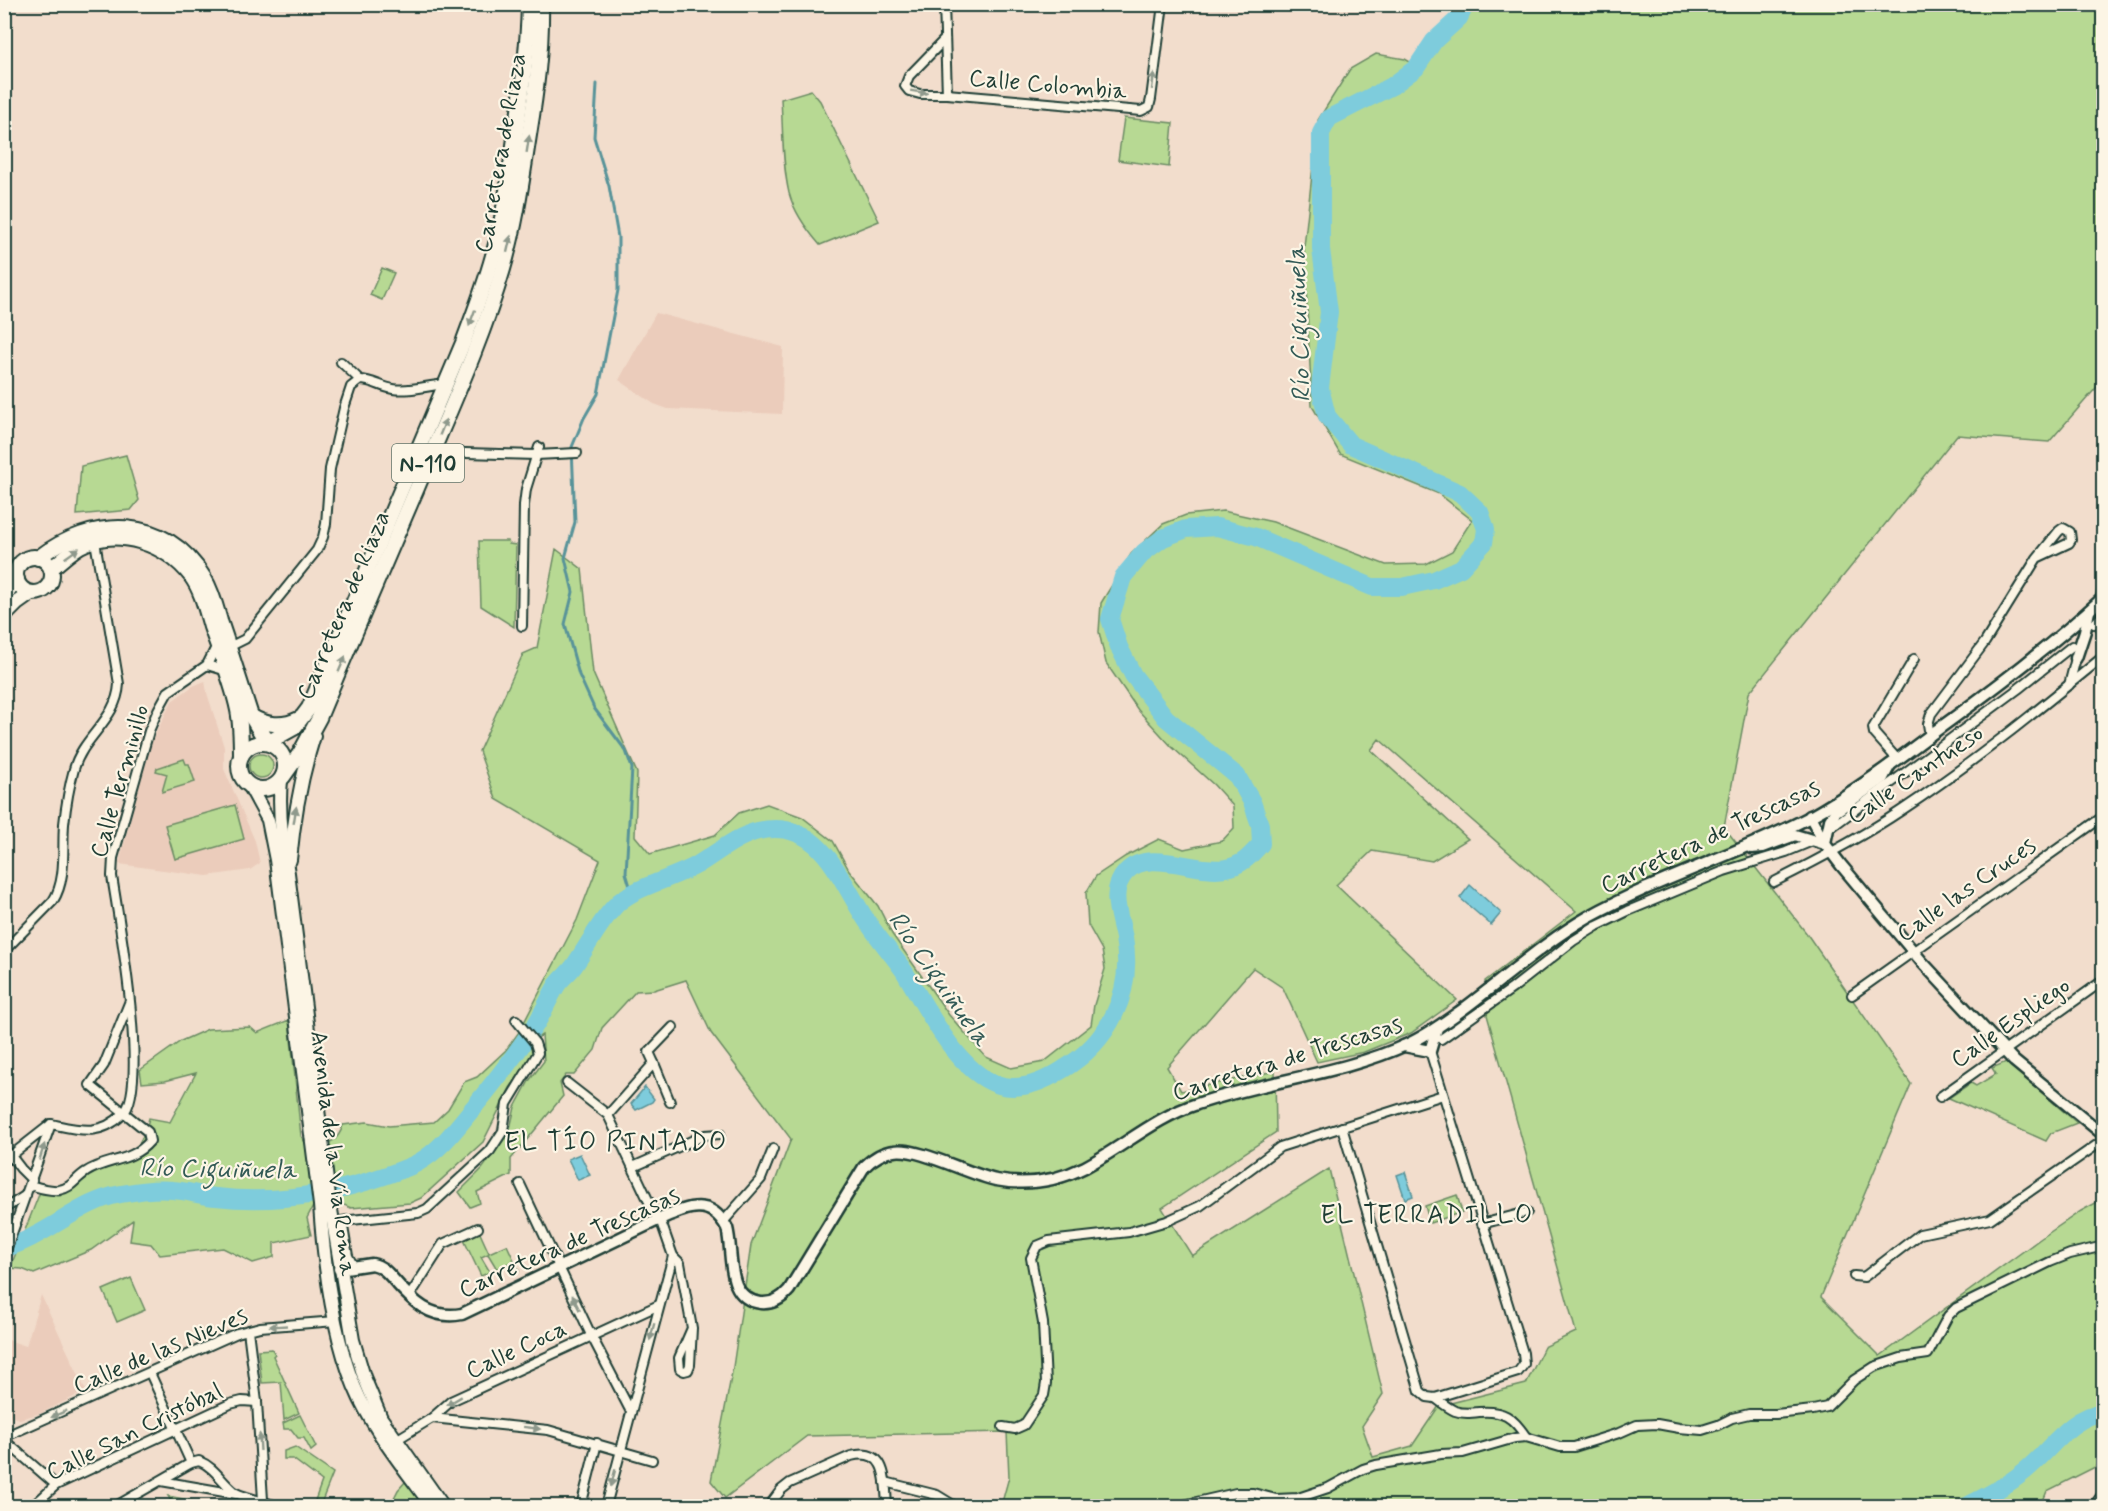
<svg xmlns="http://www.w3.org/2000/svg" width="2108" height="1511" font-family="Mynerve,sans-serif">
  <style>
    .built { fill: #ebccbb }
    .green { fill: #b7d993; stroke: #6b8b64; stroke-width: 1.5; fill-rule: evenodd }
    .water { fill: #7eccdc; stroke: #589399; stroke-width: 1.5 }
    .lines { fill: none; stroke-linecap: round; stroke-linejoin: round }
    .stream { stroke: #589399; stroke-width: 3 }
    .river { stroke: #7eccdc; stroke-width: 18 }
    .street-casing { stroke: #1f3d34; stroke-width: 12 }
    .secondary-casing { stroke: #1f3d34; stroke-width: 15 }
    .primary-casing { stroke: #1f3d34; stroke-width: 16 }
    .highway-casing { stroke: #1f3d34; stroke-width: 18 }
    .street { stroke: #fcf5e5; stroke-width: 8 }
    .secondary { stroke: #fcf5e5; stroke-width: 10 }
    .primary { stroke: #fcf5e5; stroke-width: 12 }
    .highway { stroke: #fcf5e5; stroke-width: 14 }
    .oneway { fill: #8e998c }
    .labels { text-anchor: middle; stroke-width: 4.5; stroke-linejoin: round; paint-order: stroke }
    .shield { fill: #fcf5e5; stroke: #617469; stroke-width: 1.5 }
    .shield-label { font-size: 22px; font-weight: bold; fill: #1f3d34 }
    .street-label { font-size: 24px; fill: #1f3d34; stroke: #fcf5e5 }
    .water-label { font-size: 26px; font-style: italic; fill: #325a56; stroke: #fcf5e5 }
    .neighbourhood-label { font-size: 26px; letter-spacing: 1.5px; fill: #1f3d34; stroke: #fcf5e5 }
  </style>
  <rect width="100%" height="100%" fill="#f2ddcc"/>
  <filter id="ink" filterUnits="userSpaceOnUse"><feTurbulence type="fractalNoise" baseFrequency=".0167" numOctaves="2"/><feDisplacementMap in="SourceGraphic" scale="12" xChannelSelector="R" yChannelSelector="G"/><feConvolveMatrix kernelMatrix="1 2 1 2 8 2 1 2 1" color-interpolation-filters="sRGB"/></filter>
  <g filter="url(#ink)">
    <g class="built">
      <path d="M656 313 783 347 782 414 668 409 654 404 619 380Z"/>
      <path d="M205 681 207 693 224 747V769L255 841 260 863 250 870 207 876 119 864 149 747 172 701 193 686Z"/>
      <path d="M41 1295 86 1391 41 1413 20 1419 5 1415V1339L26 1346Z"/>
    </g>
    <g class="green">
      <path d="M1466 5H2103V380L2049 442 1957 435 1749 693 1724 827 1807 934 1911 1084 1821 1297 1880 1356 2040 1239 2081 1211 2103 1199V1463L2047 1491 2041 1506H1001L1009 1477 1007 1432 807 1436 725 1498 711 1481 733 1367 751 1245 791 1139 711 1033 686 980 654 990 636 991 602 1028 595 1050 574 1075H566L560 1083 563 1096 511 1159V1175L477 1192 480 1203 470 1207 459 1192 482 1169 509 1133 515 1107 529 1081 544 1061 542 1035 532 1041 534 1046 529 1061 510 1088 483 1142 421 1198 410 1203 351 1208 344 1205 338 1195 316 1201 307 1218 311 1235 274 1243V1257L253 1263 223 1248 160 1255 151 1244 130 1241 133 1220 91 1250 34 1274 22 1269 10 1268 40 1192 60 1196 70 1185 92 1170 137 1147 146 1130 149 1118 170 1122 196 1073 165 1081 142 1083 140 1070 181 1041 208 1029 250 1027 257 1033 289 1020 301 1136 308 1147C326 1143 337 1145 343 1125L367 1122 389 1126 434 1122 448 1109 464 1082 477 1077 506 1050 519 1032 577 920 600 860 496 799 479 751 523 654 537 648 556 549 582 569 593 673 637 773 635 836 650 854 715 835 739 813 767 804 802 817 833 841 849 870 878 906 892 934 949 1015 986 1057 1011 1068 1044 1062 1091 1025 1094 1005 1105 969 1102 950 1088 925 1086 893 1096 876 1126 856 1159 839 1184 849 1222 841 1234 828 1233 806 1214 785 1172 747 1138 710 1106 663 1099 632 1101 603 1131 554 1163 524 1186 515 1223 511 1273 522 1386 565 1426 564 1452 551 1472 520 1439 494 1340 454 1312 406 1304 247 1318 120 1350 69 1376 54 1405 59 1417 66 1434 41 1459 18ZM1379 739 1576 911 1485 981 1487 1015 1576 1332 1544 1347 1526 1384 1439 1406 1412 1446 1373 1457 1362 1426 1383 1394 1329 1169 1192 1256 1162 1208 1276 1132 1275 1071 1181 1091 1167 1067 1253 968 1283 988 1317 1062 1364 1052 1411 1033 1457 1000 1336 885 1372 851 1432 861 1468 839 1371 750Z"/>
      <path d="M811 90 820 101 879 221 820 245C807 230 794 212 789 193 782 163 783 129 781 99Z"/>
      <path d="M1124 118 1173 123 1169 167 1118 160Z"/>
      <path d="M382 268 394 273 382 300 370 295Z"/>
      <path d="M126 455 139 500 131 510 77 515 81 466Z"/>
      <path d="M479 541H508L509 544 516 545 514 627 481 606Z"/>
      <path d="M2103 575V640L2089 621 2100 578Z"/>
      <circle cx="261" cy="766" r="12"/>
      <path d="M184 759 186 764H189L195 782 162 792 167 774 156 771 157 768Z"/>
      <path d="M235 805 244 839 175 859 165 825Z"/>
      <path d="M2006 1062 2077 1123 2051 1133 2046 1141 1949 1098 1971 1083 1976 1086 1996 1074 1992 1068Z"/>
      <path d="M1457 1195 1462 1212 1430 1223 1425 1206Z"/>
      <path d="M479 1231 489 1253 507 1245 519 1271 516 1272 511 1262 497 1269 488 1254 481 1257 490 1272 481 1276 463 1238Z"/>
      <path d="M131 1278 145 1310 117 1322 103 1290Z"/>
      <path d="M272 1349 275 1354 273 1356 299 1413 284 1420 281 1382 262 1383 258 1350Z"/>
      <path d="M300 1415 316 1447 311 1451 304 1438H298L291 1429H284L283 1423Z"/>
      <path d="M295 1447 333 1473 320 1506H313L322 1481 293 1459H284V1451Z"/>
      <path d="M406 1481 423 1506H390L398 1490Z"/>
      <path d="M168 1496 219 1506H174Z"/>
    </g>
    <g class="water">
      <path d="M1470 885 1501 913 1491 925 1460 898Z"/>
      <path d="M645 1087 654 1099 652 1102 636 1110 631 1104Z"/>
      <path d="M580 1154 590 1175 578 1180 568 1159Z"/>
      <path d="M1405 1172 1413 1196 1405 1199 1397 1175Z"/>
    </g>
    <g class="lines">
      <path class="stream" d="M597 84 594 137 609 186 618 237V290L598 394 584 418 572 447 575 522 565 558 573 592 565 624 579 675 594 708 626 751 632 768 626 873 632 893"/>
      <g class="river">
        <path d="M4 1249C15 1245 26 1241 36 1235 65 1220 88 1200 121 1194 137 1191 157 1188 173 1190 188 1191 202 1196 216 1197 273 1204 333 1194 387 1175 397 1171 409 1168 419 1162 442 1149 457 1127 474 1107 496 1080 517 1053 536 1024 544 1011 549 998 557 985 562 978 569 973 574 966 588 946 601 919 619 902 638 886 674 878 697 865 717 853 735 837 758 831 818 817 838 875 863 915 875 935 891 952 904 971 925 1005 956 1070 996 1084 1018 1092 1043 1082 1062 1070 1109 1042 1134 993 1124 938 1120 916 1108 891 1126 872 1149 847 1196 874 1226 868 1242 866 1251 855 1261 844L1260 825 1252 802 1237 776 1166 718 1133 675 1119 647 1110 619 1123 577 1144 552 1163 538 1186 529 1217 527 1256 537 1372 587H1402L1434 580 1461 568 1484 543 1486 529 1480 512 1460 493 1351 445 1327 416 1320 388 1329 312 1321 249V133L1329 118 1392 86 1416 68 1434 41 1459 18 1466 4"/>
        <path d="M1967 1506C1988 1495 2008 1485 2026 1470 2051 1450 2069 1417 2104 1412"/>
      </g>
      <g class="street-casing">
        <g id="street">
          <path d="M944 4 947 94"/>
          <path d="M945 39 909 76 905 86 909 91 920 94H947L1141 111 1149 107 1151 99 1163 4"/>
          <path d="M341 362 360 380"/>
          <path d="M432 452 536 455 577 453"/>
          <path d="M2094 624 2104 614"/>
          <path d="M522 626 524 505 526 489 539 447"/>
          <path d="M229 647 245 639 317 550 323 537 326 524 330 469 344 408 351 387 360 380C372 380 381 387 393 389 410 392 429 385 446 384"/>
          <path d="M207 665 227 671"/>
          <path d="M2069 685 2076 658"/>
          <path d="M1930 736 1928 724 1931 714 1985 642 2037 558 2059 531 2063 528 2070 532 2071 540 2069 543 2037 558"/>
          <path d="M1897 759 1874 733 1873 728 1914 659"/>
          <path d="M1833 826 2018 689 2072 646"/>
          <path d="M1774 882C1818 860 1862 837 1902 810 1973 763 2038 710 2104 656"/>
          <path d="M4 951 53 901C67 879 62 849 64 824 66 805 69 787 74 769 83 736 117 720 119 684L95 541"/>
          <path d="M1852 995 2104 816"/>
          <path d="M1441 1039 1513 988 1573 941 1597 926 1628 911 1724 871 1786 852 1810 842"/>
          <path d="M654 1063 649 1052 673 1027"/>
          <path d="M567 1083 608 1115 658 1221"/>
          <path d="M1940 1097 2104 980"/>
          <path d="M608 1115 654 1063 670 1102"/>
          <path d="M51 1124C79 1130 100 1137 123 1114 150 1087 118 916 112 876L113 858 149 731 158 710 168 692 207 665 217 645"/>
          <path d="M1342 1127 1420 1391 1427 1397 1435 1398 1518 1372 1524 1364 1523 1353 1430 1051"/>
          <path d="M11 1156 21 1169 32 1180"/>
          <path d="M4 1161 50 1125"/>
          <path d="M633 1167 705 1135 720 1134"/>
          <path d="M520 1184 591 1335 631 1412"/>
          <path d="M30 1185C40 1188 49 1191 59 1190 72 1188 76 1178 86 1172 107 1158 131 1163 150 1141L148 1132 90 1085 104 1065 129 1003"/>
          <path d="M4 1209 26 1195"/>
          <path d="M342 1221 348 1256 354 1267"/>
          <path d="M332 1222 418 1213 427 1209 490 1151 503 1131 507 1104 538 1053 535 1043 516 1020"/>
          <path d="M723 1222 761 1179 773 1149"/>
          <path d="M1482 1224 1527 1212"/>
          <path d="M4 1256 51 1124"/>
          <path d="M673 1256 680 1263 692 1328 679 1358 680 1369 684 1371 688 1370 690 1365 692 1328"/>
          <path d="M1854 1276 1864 1277 1920 1234 1990 1219 2104 1140"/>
          <path d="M409 1297 443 1244 478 1228"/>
          <path d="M248 1330 257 1402 263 1500"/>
          <path d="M150 1373 191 1463"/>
          <path d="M1435 1398C1441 1402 1448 1408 1455 1411 1463 1414 1471 1413 1479 1412 1503 1410 1513 1417 1526 1437"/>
          <path d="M432 1418 548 1430 652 1460"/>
          <path d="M1003 1427 1015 1429 1024 1425 1044 1395 1046 1383 1043 1323 1031 1258 1037 1246 1049 1241 1129 1232 1167 1221 1200 1206 1280 1147 1443 1095"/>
          <path d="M4 1437 237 1333 260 1327 336 1321"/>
          <path d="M4 1440 56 1485"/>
          <path d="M396 1440 432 1418 451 1401 659 1305"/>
          <path d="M161 1481 236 1494"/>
          <path d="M885 1482 937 1495 955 1506"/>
          <path d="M33 1506 56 1485 230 1404 242 1401 257 1402"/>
          <path d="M116 1506 191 1463 199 1461C215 1467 223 1484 236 1493 243 1497 266 1502 277 1506"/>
          <path d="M581 1506 597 1443"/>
          <path d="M606 1506 673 1256 660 1219"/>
          <path d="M769 1506 781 1490 790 1483 851 1456C888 1447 885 1481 887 1506"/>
          <path d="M1179 1506 1236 1493H1253L1276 1499 1298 1498 1328 1488 1363 1469 1376 1465 1441 1454 1463 1453 1515 1438 1526 1437 1560 1447H1574L1619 1433 1637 1425 1657 1424 1679 1428 1702 1430 1718 1425 1732 1418 1749 1414H1776L1813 1410 1827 1407 1854 1380 1874 1367 1901 1358 1928 1354 1948 1316 1956 1308 2050 1262 2070 1254 2104 1246"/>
          <path d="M2094 1506 2104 1492"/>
        </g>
      </g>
      <g class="secondary-casing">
        <g id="secondary">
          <path d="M2076 658 2085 631 2089 611"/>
          <path d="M1810 816 1825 844 1841 865 1922 962 2014 1061 2104 1135"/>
          <path d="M1825 843 1830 820 1835 812 1878 782 1883 778 1890 765"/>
          <path d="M1751 848 1763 847 1795 835 1825 844"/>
          <path d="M1404 1046 1430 1051 1437 1028"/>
          <path d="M339 1269 372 1264C382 1266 388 1273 394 1280 413 1302 431 1320 462 1314L660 1219C686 1208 710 1196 727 1228 734 1254 724 1298 761 1303 772 1304 782 1298 789 1290L864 1167C872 1159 882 1152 894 1151 919 1147 967 1174 996 1180 1027 1186 1057 1181 1085 1167 1123 1147 1156 1117 1197 1104 1266 1080 1341 1075 1408 1044 1428 1035 1445 1022 1462 1010 1504 979 1543 943 1588 917 1658 878 1737 855 1808 818 1853 793 1896 761 1937 730 1995 688 2051 646 2104 597"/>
        </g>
      </g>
      <g class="primary-casing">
        <g id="primary">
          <path d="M281 780C278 811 282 842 288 873L330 1204 353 1340 364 1377 381 1418 443 1506"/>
          <path d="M249 785 268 820 276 860 320 1205C324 1265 334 1345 360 1399 379 1438 407 1472 432 1506"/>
          <path d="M290 860C294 817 301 777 314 736"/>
        </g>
      </g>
      <g class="highway-casing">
        <g id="highway">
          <circle cx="34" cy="575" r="18"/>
          <path d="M38 558C92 516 166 514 204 578 212 591 216 607 220 621 231 653 241 685 251 716L261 733 274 746"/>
          <path d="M51 569C60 561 70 552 80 546 118 526 166 544 191 576 202 591 206 610 211 627 221 655 232 682 238 710 241 725 241 741 241 756"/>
          <path d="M4 597 17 579"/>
          <path d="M4 616 17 603 31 593"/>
          <path d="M251 716C266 726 284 727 299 719"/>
          <circle cx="262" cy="766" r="23"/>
          <path d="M267 743 294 728 309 708 463 343C475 310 488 278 496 244 505 211 509 178 514 145 521 98 528 52 529 4"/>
          <path d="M283 777 300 753 319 718C351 641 384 565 417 488 447 416 481 344 503 269 516 225 522 180 529 135 536 92 542 49 541 4"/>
        </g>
      </g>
      <use href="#street" class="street"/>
      <use href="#secondary" class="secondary"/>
      <use href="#primary" class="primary"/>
      <use href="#highway" class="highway"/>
    </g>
    <defs><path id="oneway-solid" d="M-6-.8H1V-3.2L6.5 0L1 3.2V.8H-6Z" transform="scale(1.5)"/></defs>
    <g class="oneway">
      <use href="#oneway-solid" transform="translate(1153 81) rotate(-83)"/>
      <use href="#oneway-solid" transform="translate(919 92) rotate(9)"/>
      <use href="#oneway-solid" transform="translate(528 144) rotate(-81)"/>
      <use href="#oneway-solid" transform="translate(509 244) rotate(-77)"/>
      <use href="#oneway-solid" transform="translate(472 318) rotate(110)"/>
      <use href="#oneway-solid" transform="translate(443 427) rotate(-68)"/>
      <use href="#oneway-solid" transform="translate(72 553) rotate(-36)"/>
      <use href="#oneway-solid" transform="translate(342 664) rotate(-67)"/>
      <use href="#oneway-solid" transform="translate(295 815) rotate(-81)"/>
      <use href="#oneway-solid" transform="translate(42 1152) rotate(-72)"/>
      <use href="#oneway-solid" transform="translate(576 1303) rotate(-116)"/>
      <use href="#oneway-solid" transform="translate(278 1326) rotate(177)"/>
      <use href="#oneway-solid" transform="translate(652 1332) rotate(105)"/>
      <use href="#oneway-solid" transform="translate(454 1401) rotate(149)"/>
      <use href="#oneway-solid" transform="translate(59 1414) rotate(156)"/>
      <use href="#oneway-solid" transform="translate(532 1428) rotate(7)"/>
      <use href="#oneway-solid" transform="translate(260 1442) rotate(-93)"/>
      <use href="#oneway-solid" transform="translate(613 1478) rotate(105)"/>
    </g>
  </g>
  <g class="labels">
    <rect class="shield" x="392" y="444" width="72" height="38" rx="4.5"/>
    <g class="shield-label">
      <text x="428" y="471">N-110</text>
    </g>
    <g class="street-label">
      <text transform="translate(1048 84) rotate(5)" y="8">Calle Colombia</text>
      <text transform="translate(500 153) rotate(-80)" y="8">Carretera de Riaza</text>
      <text transform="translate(343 605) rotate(-67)" y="8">Carretera de Riaza</text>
      <text transform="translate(1915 774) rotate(-34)" y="8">Calle Cantueso</text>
      <text transform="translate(119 781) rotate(-74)" y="8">Calle Terminillo</text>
      <text transform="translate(1710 836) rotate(-25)" y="8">Carretera de Trescasas</text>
      <text transform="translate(1966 889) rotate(-35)" y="8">Calle las Cruces</text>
      <text transform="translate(2010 1022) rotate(-35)" y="8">Calle Espliego</text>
      <text transform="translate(1287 1058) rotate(-17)" y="8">Carretera de Trescasas</text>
      <text transform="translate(334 1153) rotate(83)" y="8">Avenida de la Vía Roma</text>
      <text transform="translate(569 1242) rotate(-24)" y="8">Carretera de Trescasas</text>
      <text transform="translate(516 1349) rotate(-25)" y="8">Calle Coca</text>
      <text transform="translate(160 1350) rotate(-23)" y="8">Calle de las Nieves</text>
      <text transform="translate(134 1431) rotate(-26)" y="8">Calle San Cristóbal</text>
    </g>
    <g class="water-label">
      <text transform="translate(1298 324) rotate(-92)" y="9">Río Ciguiñuela</text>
      <text transform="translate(940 978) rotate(55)" y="9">Río Ciguiñuela</text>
      <text transform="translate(218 1168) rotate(1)" y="9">Río Ciguiñuela</text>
    </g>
    <g class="neighbourhood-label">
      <text x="616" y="1150">EL TÍO PINTADO</text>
      <text x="1427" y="1223">EL TERRADILLO</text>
    </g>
  </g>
  <rect width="2108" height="1511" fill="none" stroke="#fcf5e5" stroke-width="24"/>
  <rect x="12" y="12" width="2084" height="1487" fill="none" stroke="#1f3d34" stroke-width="2" filter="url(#ink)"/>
</svg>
